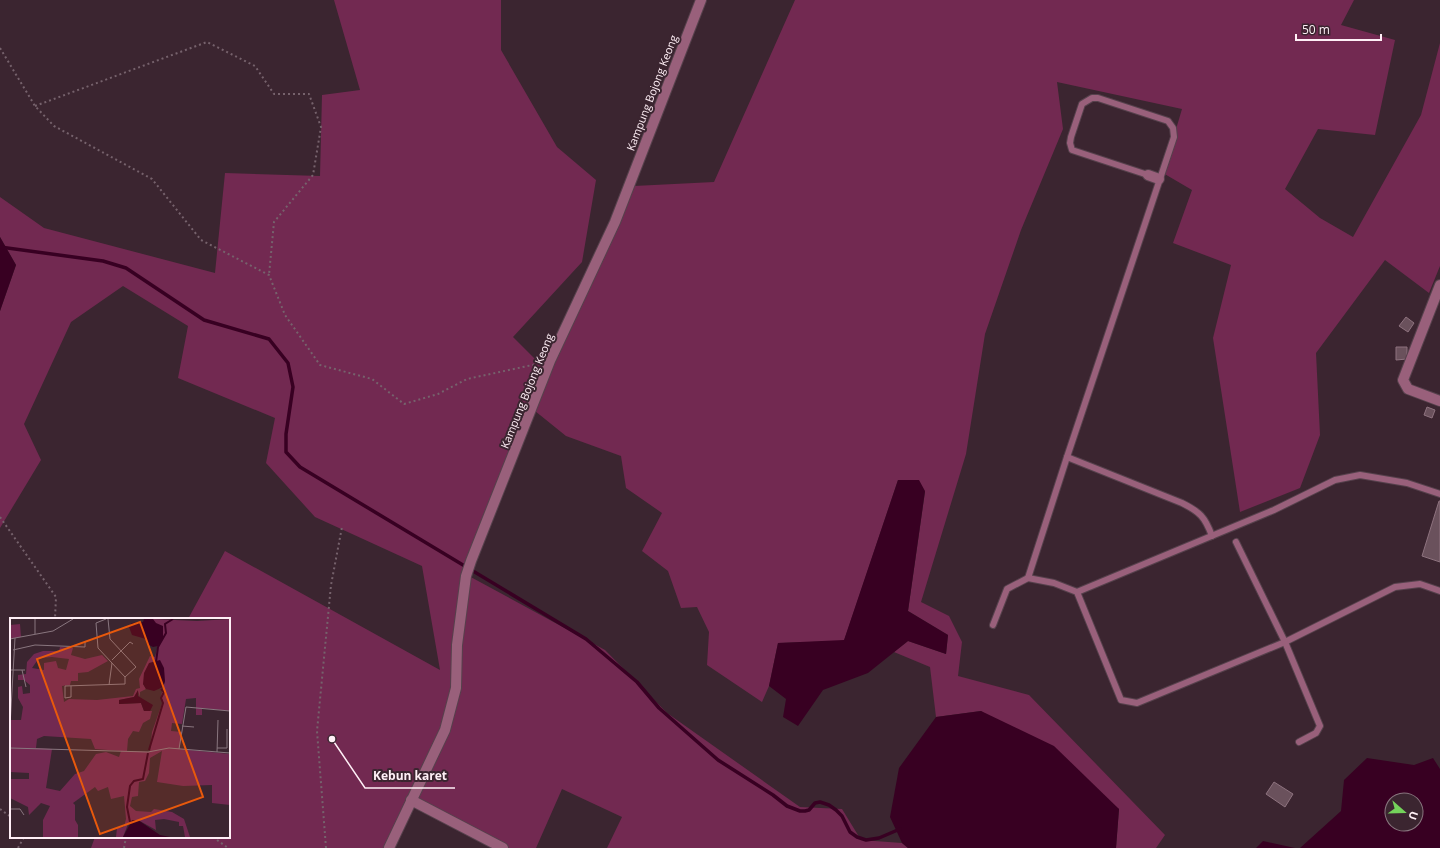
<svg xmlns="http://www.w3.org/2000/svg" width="1440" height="848" font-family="'Open Sans',sans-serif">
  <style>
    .green { fill: #722951 }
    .water { fill: #380022; fill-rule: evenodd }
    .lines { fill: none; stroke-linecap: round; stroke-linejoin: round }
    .stream { stroke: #380022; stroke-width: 3.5 }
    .building { fill: #6a515c; stroke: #8e737f }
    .service-casing { stroke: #56414c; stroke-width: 8 }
    .minor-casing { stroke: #56414c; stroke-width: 12 }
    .path { stroke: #76626c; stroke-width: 2; stroke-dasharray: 2 3; stroke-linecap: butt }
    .service { stroke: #99607b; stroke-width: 6 }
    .minor { stroke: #99607b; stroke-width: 10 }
    .labels { text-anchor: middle; stroke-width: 4; stroke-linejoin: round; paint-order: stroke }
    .street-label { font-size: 11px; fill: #ffeff6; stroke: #3b2530 }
    .inset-river { fill: none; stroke: #380022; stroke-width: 2 }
    .inset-road { fill: none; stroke: #89767f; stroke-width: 1 }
    .view { fill: #e8590c; fill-opacity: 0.15; stroke: #e8590c; stroke-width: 2 }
    .inset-edge { fill: none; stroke: #ffeff6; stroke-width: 2 }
    .leader { fill: none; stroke: #ffeff6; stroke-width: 1.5 }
    .callout-dot { fill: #ffeff6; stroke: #3b2530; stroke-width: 1.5 }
    .callout-label { font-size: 12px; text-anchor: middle; font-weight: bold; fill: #ffeff6; stroke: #3b2530; stroke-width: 4; stroke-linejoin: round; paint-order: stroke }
  </style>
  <rect width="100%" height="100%" fill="#3b2530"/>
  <path class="green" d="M334 0H501V50L557 147 596 180 582 262 513 337 549 373 634 186 714 182 795 0H1354L1341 25 1395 40 1375 135 1318 129 1285 189 1320 218 1353 237 1421 115 1440 43V266L1429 293 1385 260 1316 353 1320 435 1300 488 1240 512 1213 338 1231 265 1173 243 1192 190 1163 173 1182 109 1057 82 1063 129 1021 230 985 334 966 454 921 602 949 616 962 642 958 676 1029 695 1165 835 1156 848H1116L1119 809 981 711 936 717 930 667 894 652 908 641 946 654 948 635 908 611 925 492 898 480 844 641 778 643 769 686 762 702 707 665 709 632 697 607 681 608 668 571 642 551 662 513 626 488 621 456 566 436 535 411 467 575 605 650 667 713 800 807 842 809 861 840 902 843 908 848H607L622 817 562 789 536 848H504L409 796 384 848H91L95 837H229V619H188L225 551 440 670 422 566 315 517 266 463 275 418 178 378 188 326 123 286 71 322 24 424 41 460 0 528V311L16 265 0 237V197L44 228 215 273 225 173 320 176 322 95 360 90Z"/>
  <g class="water">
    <path d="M0 237 16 265 0 311Z"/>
    <path d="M898 480H919L925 491 908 611 948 635 946 654 908 641 868 673 823 690 798 726 783 717 786 699 769 686 778 643 844 640Z"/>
    <path d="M981 711 1054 746 1119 809 1116 848H908L902 843 890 817 899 768 936 717Z"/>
    <path d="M1367 758 1414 765 1433 758 1440 769V848H1300L1341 811 1344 780ZM1392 800H1416V824H1392Z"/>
    <path d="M1263 841 1295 848H1256Z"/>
  </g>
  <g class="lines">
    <path class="stream" d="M0 247 103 261 126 268 204 320 269 339 288 363 293 387 286 434V452L300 467 586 639 637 682 659 708 718 760 773 795 787 806 800 811H805L809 810 815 803 820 802 829 805 836 810 842 816 850 832 857 837 866 840 879 838 900 829"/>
  </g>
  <g class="building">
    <path d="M1406 317 1414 323 1408 332 1399 326Z"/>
    <path d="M1396 347H1407V359L1396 360Z"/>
    <path d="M1427 407 1435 410 1432 418 1424 415Z"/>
    <path d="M1439 501H1440V562L1422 556Z"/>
    <path d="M1274 782 1293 794 1285 807 1266 794Z"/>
  </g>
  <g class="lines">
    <g class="service-casing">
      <g id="service">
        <path d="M1148 175 1072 150 1070 143 1071 137 1082 104 1092 98H1098L1168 121 1173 128 1174 137 1067 457 1028 578 1054 583 1077 592 1121 700 1137 703 1285 642 1395 587 1420 584 1440 591"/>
        <path d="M1067 457 1182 503C1200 512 1205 517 1212 536"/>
        <path d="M1236 542 1285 642 1320 726 1316 733 1299 742"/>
        <path d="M1077 592 1274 510 1335 480 1360 475 1407 483 1440 494"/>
        <path d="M993 625 1007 589 1028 578"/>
      </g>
    </g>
    <g class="minor-casing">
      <g id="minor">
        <path d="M1148 175 1159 179"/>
        <path d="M1440 285 1403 380 1408 389 1440 401"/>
        <path d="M411 800 503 848"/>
        <path d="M389 848 445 730 456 688 457 645 466 576 471 561 550 361 615 222 701 0"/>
      </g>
    </g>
    <g class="path">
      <path d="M0 48 35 106 54 126 152 179 201 240 269 275 285 315 320 365 372 379 404 404 438 394 467 379 537 364"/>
      <path d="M35 106 207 42 255 66 274 94H309L321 127 313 175 274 222 269 275"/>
      <path d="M0 517 56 597 55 619"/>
      <path d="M0 809 11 817"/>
      <path d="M213 837 228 848"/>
      <path d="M18 848 24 837"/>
      <path d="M124 848 126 837"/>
      <path d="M326 848 317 731 331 585 342 527"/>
    </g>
    <use href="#service" class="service"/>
    <use href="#minor" class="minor"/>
  </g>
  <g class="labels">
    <g class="street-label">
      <text transform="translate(652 93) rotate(-69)" y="4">Kampung Bojong Keong</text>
      <text transform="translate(527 391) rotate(-68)" y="4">Kampung Bojong Keong</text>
    </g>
  </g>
  <g transform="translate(10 618)">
    <rect width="220" height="220" fill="#3b2530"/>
    <path d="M143 1 187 3 220 1V93L192 90V97H186V80L176 81 172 106 162 105 161 113 172 114 169 131 220 136V187L202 185V167L173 168 147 164 152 133 140 140 139 155 135 163 129 164 128 178 122 179 120 188 126 193 141 194 144 191 162 194 174 201 180 219H175L173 208H169V204L154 201 145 202 146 212 128 202 118 206 113 219H106L107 210 114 209 116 201 114 178 101 181 98 169 88 173 85 169 63 185 65 187V202L68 207V219H33V202L40 188 31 185 19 197 18 189 0 180V161H19V155L0 154V102H11L13 89 8 80V69L12 68 13 76 20 75V67L14 62H8V57L16 56 17 44 24 36 33 33H49L50 29 63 30 61 37 75 41 92 37 98 43 78 54 68 55V63H61L60 67 52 68 54 84 59 81 87 82 123 78 126 71 130 70 129 61 140 38 145 39 148 27ZM42 39 59 41 56 52 48 50 46 43 34 45V52L22 50 29 40ZM155 63 151 78 153 83 142 114 140 134 117 133 118 121 123 113 129 114 133 105 140 101 142 93H134L131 85 109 86V82L124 79 128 73 130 79V74L136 71 133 66ZM34 118 81 121 85 131 111 133 109 139 96 134 86 136 74 153 65 156 50 173 36 170 42 131 26 130 27 121ZM10 6 11 19 0 21V7Z" fill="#722951" fill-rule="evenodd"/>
    <path d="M134 1H143L146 5 153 8V20L148 28 143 29 137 26 136 21 122 17 119 9 122 5 133 4ZM150 42 154 50 155 63 153 69 144 73 136 71 133 66 134 55 139 45ZM128 72V78L143 87 140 93H134L131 85 109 86V82L124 79ZM122 202H128L150 217 160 219H113Z" fill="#380022"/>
    <path class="inset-river" d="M146 44 148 29 156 15 155 6 163 1M139 132 153 85 151 80 154 74 151 71M120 204 117 189 120 168 124 163 133 161 138 135"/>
    <path class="inset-road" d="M96 1 86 5 88 30 115 59M25 16V1M5 20 43 13 63 1M0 21 5 20 0 108M3 32 25 27 75 29V23M102 42 120 24 123 26M1 52H15M12 52 16 69M99 67 102 45M61 68V79L55 80V68L115 66V59L126 49 100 21 98 1M172 108 184 109M0 130 138 134 159 130 220 135M207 130H217V111M169 131 176 89 220 93M207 134 208 102M0 191H10L14 197"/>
    <path class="view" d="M130 4 193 179 90 216 27 41Z"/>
    <rect width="220" height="220" class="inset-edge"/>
  </g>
  <path class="leader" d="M332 739L365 788H455"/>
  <circle class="callout-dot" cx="332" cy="739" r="4"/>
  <g class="callout-label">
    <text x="410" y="780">Kebun karet</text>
  </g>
  <g transform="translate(1404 812) rotate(110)"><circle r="19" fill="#3b2530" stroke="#89767f"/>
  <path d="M0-3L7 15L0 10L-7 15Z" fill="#74d25b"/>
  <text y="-6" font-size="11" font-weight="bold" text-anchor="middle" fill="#ffeff6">U</text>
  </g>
  <path d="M1296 34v6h85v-6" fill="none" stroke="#ffeff6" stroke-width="2"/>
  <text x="1302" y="34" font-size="12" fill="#ffeff6" stroke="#3b2530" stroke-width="3" paint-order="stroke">50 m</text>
</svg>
